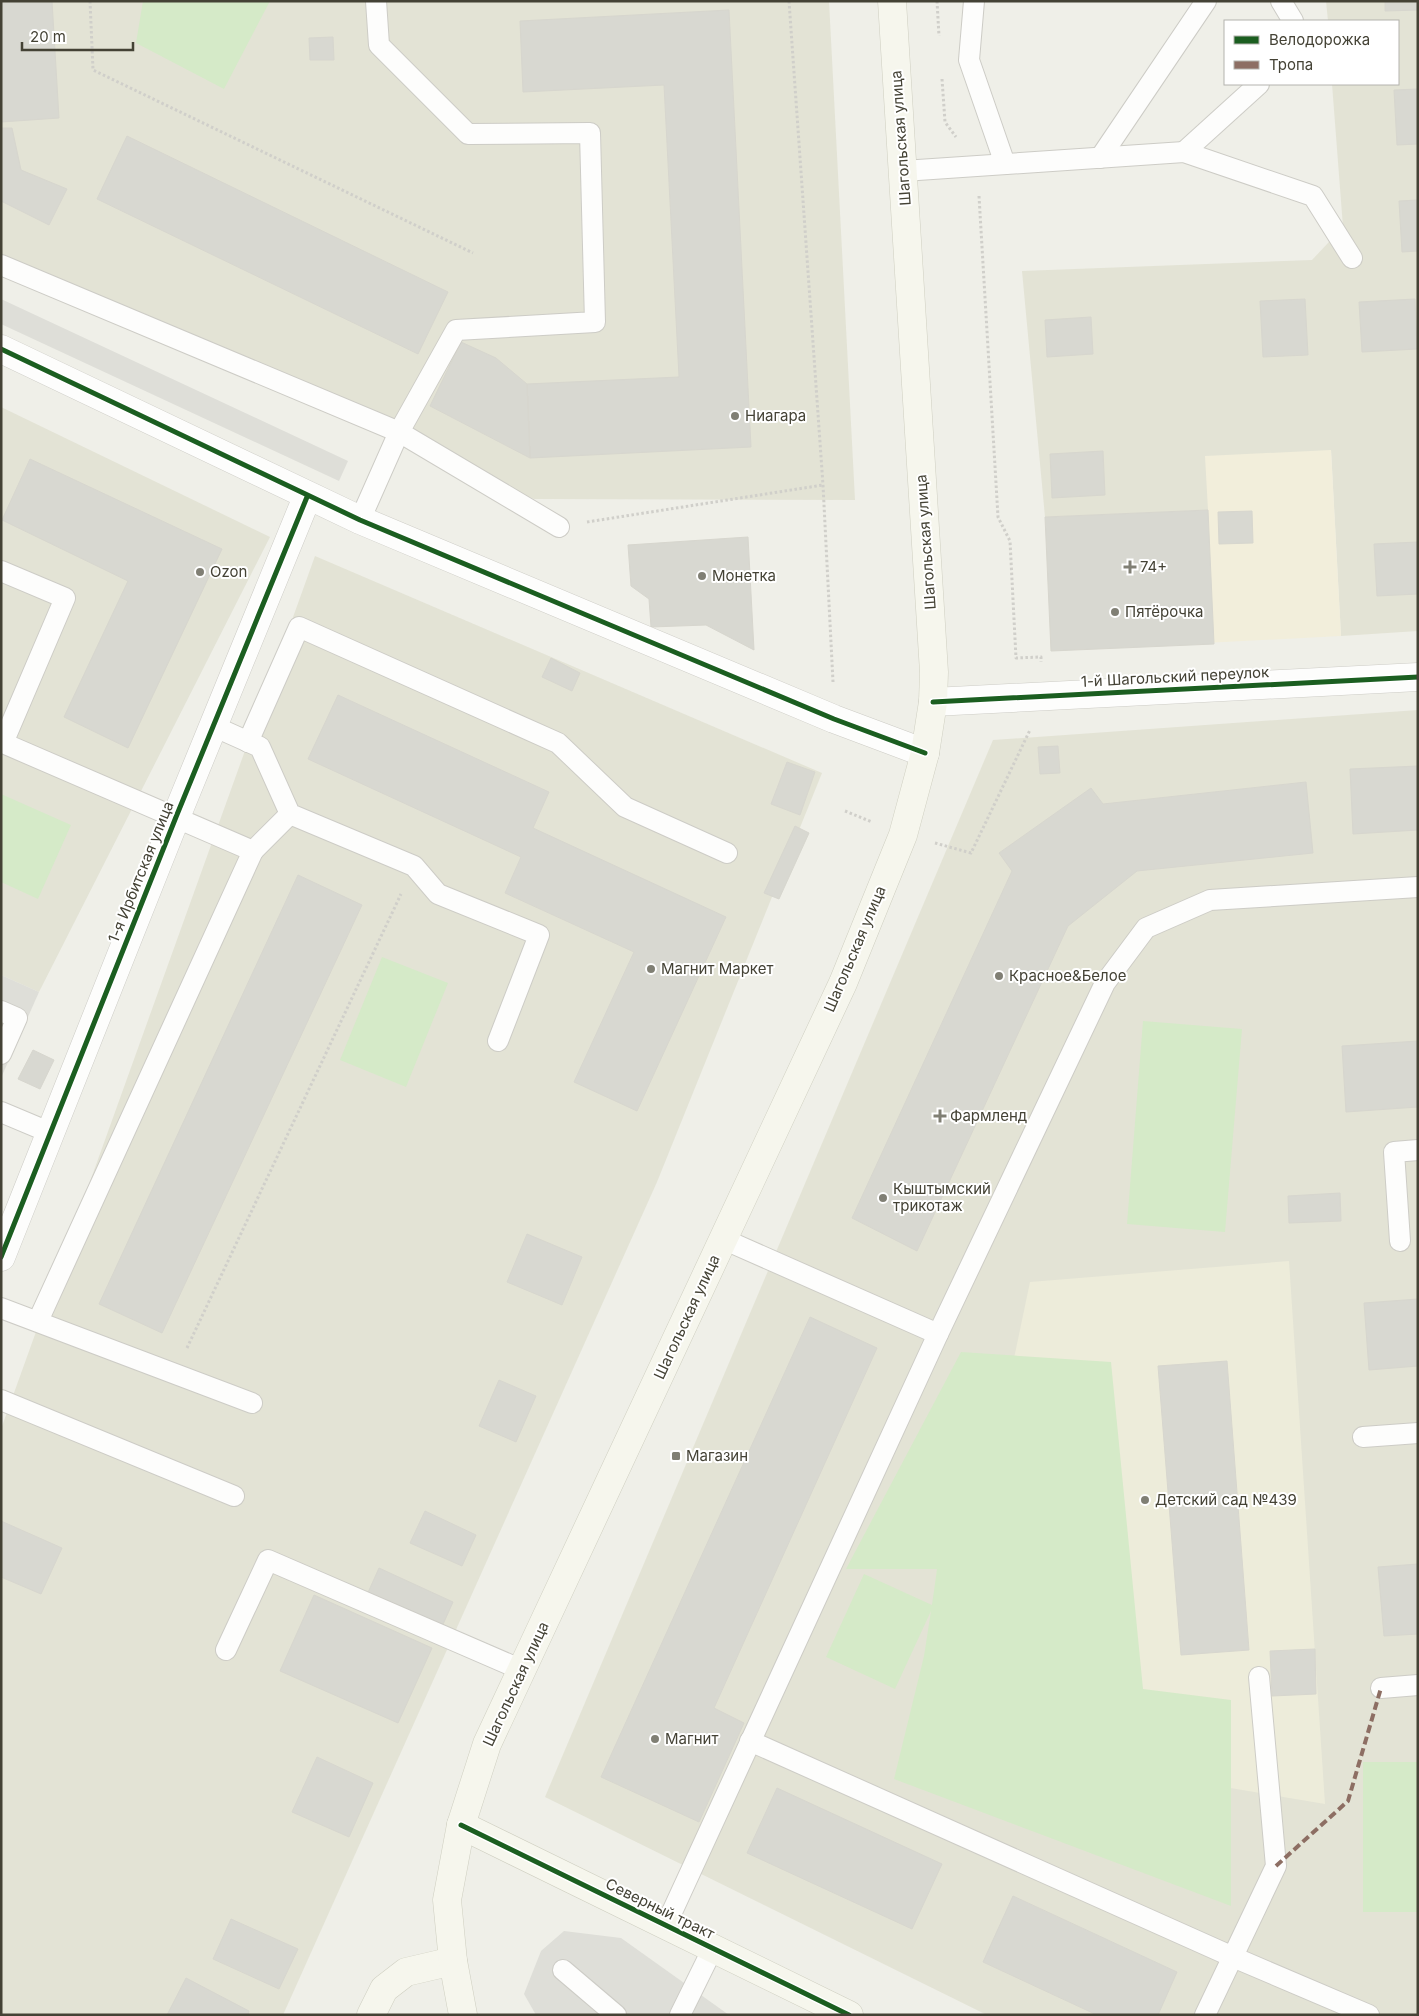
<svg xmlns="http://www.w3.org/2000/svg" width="1419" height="2016" font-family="Inter,sans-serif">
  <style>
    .residential { fill: #e3e3d5 }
    .commercial { fill: #f2eedb }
    .education { fill: #edecda }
    .green { fill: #d5eac8 }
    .parking { fill: #deded8 }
    .building { fill: #d8d8d1; stroke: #d7d6ce }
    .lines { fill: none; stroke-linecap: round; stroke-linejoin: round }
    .lane-casing { stroke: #cdccc6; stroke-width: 22 }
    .street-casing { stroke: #cdccc6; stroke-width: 29 }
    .secondary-casing { stroke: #cfcfc1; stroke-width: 29 }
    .path { stroke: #d0cfca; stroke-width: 3; stroke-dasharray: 2.5 2.5; stroke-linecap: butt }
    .lane { stroke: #fdfdfc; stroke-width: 20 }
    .street { stroke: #fdfdfc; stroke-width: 28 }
    .secondary { stroke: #f6f6ed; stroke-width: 28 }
    .quiet { stroke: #8d6e63; stroke-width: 4; stroke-dasharray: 8 4; stroke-linecap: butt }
    .cycleway-casing { stroke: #fff; stroke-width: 8 }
    .cycleway { stroke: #1b5e20; stroke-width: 5 }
    .poi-dot { fill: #807f74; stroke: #fff; stroke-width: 2 }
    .labels { text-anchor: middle; stroke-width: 4; stroke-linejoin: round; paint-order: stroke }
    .street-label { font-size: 15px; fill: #444235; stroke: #fff }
    .poi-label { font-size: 15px; fill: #444235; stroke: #fff; text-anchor: start }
  </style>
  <rect width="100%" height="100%" fill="#efefe8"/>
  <g class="residential">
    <path d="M1 1H829L855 500 534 499 1 268Z"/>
    <path d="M1326 1H1418V631L1341 636 1331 450 1208 510 1045 517 1022 271 1312 260 1343 227 1332 84H1398V21H1328Z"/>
    <path d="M1 407 270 537 39 992 1 975Z"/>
    <path d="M315 556 822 773 657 1182 283 2015H1V1429Z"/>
    <path d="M1418 710V2015H987L545 1797 993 740Z"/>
  </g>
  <path class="commercial" d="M1331 450 1341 636 1051 651 1045 517 1208 510 1205 456Z"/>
  <path class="education" d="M1289 1261 1325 1804 1029 1754 939 1717 1030 1282Z"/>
  <g class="green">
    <path d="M143 1H270L224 89 136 43Z"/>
    <path d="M1 794 71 825 38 899 1 882Z"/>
    <path d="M382 957 448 983 406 1087 340 1060Z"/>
    <path d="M1143 1021 1242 1029 1225 1232 1127 1224Z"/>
    <path d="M961 1352 1111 1362 1143 1689 1231 1700V1906L894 1779 924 1656 931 1611 895 1689 826 1657 864 1574 932 1605 937 1569H846Z"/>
    <rect x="1363" y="1762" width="55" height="150"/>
  </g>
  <g class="parking">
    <path d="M1 299 348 461 339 481 1 324Z"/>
    <path d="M1 975 39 992 1 1078Z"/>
    <path d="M564 1931 621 1938 729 2015H536L524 1994 541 1951Z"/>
  </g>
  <g class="building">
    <path d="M1 1H52L59 118 1 122Z"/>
    <path d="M1385 1H1418V10L1385 11Z"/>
    <path d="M729 10 751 447 530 458 527 384 679 377 664 85 523 92 520 21Z"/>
    <path d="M333 37 334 60H310L309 38Z"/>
    <path d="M1418 89V144L1397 145 1394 90Z"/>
    <path d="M1 128H12L21 170 67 189 49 225 1 201Z"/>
    <path d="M127 136 448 292 418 354 97 199Z"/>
    <path d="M1418 200V251L1402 252 1399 201Z"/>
    <path d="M1305 299 1308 355 1263 357 1260 301Z"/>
    <path d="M1415 299 1417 349 1362 352 1359 302Z"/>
    <path d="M1091 317 1093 354 1047 357 1045 320Z"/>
    <path d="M461 342 496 358 527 384 530 458 430 406Z"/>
    <path d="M1103 451 1105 495 1052 498 1050 454Z"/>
    <path d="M30 459 222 549 128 748 64 717 128 581 2 520Z"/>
    <path d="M1208 510 1214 644 1051 651 1045 517Z"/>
    <path d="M1252 511 1253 543 1219 544 1218 512Z"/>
    <path d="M748 537 754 650 706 625 651 627 649 599 631 586 628 545Z"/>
    <path d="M1418 542V594L1377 596 1374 544Z"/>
    <path d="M551 658 580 673 572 691 542 677Z"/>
    <path d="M338 695 549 792 533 828 726 917 637 1111 574 1082 634 952 505 893 521 857 308 759Z"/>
    <path d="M1058 746 1060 773 1040 774 1038 747Z"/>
    <path d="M787 762 815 772 800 815 771 804Z"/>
    <path d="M1418 766V830L1353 834 1350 769Z"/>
    <path d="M1306 782 1313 853 1137 871 1068 926 917 1251 852 1218 1012 871 999 853 1091 788 1103 804Z"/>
    <path d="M795 826 809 833 779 899 764 893Z"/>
    <path d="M298 875 362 905 162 1333 99 1304Z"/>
    <path d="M1418 1041V1107L1346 1112 1342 1046Z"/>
    <path d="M33 1050 54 1060 40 1089 18 1079Z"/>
    <path d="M1340 1193 1341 1221 1289 1223 1288 1196Z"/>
    <path d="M527 1234 582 1257 562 1305 507 1282Z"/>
    <path d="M1418 1299V1366L1369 1370 1364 1303Z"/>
    <path d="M810 1317 877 1348 714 1708 744 1723 699 1822 601 1777Z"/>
    <path d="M1227 1361 1249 1650 1181 1655 1158 1366Z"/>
    <path d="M499 1380 536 1396 516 1442 479 1426Z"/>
    <path d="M425 1511 476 1535 462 1566 410 1543Z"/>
    <path d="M1 1521 62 1548 41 1594 1 1577Z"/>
    <path d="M1418 1564V1634L1384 1636 1378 1567Z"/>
    <path d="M379 1568 453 1602 440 1631 366 1597Z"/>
    <path d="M314 1595 432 1648 398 1723 280 1671Z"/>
    <path d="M1315 1649 1316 1694 1272 1696 1270 1651Z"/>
    <path d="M317 1757 373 1783 349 1837 292 1812Z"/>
    <path d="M777 1788 942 1864 912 1929 747 1853Z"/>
    <path d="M1013 1896 1177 1972 1158 2015H1097L983 1962Z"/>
    <path d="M231 1919 298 1949 279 1989 213 1959Z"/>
    <path d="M186 1978 249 2011 248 2015H167Z"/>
  </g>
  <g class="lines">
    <g class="lane-casing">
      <g id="lane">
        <path d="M974 1 969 60 1005 164"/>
        <path d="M1281 1 1293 21"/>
        <path d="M1184 152 1259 84"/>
        <path d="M1100 158 1206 1"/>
        <path d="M903 171 1184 152 1313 196 1352 258"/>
        <path d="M1 265 399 432 559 527"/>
        <path d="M360 520 399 432 456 330 595 322 590 133 468 134 379 45 376 1"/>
        <path d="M1 571 65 598 3 743 253 851 38 1321"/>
        <path d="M213 726 260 747 290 814 414 866 438 894 539 935 498 1041"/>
        <path d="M248 742 299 627 558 743 625 807 727 853"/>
        <path d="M253 851 290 814"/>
        <path d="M1 1011 17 1018 1 1054"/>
        <path d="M1 1112 51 1133"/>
        <path d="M723 1239 938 1334"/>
        <path d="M1400 1241 1394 1152 1418 1150"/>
        <path d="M1 1308 252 1403"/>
        <path d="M1 1400 234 1496"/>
        <path d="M1363 1437 1418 1433"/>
        <path d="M226 1650 268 1560 522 1670"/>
        <path d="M1381 1688 1418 1685"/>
        <path d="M750 1741 1233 1957 1369 2015"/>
        <path d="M666 1925 938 1334 1105 983 1146 928 1210 900 1418 887"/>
        <path d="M563 1970 616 2015"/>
        <path d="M680 2015 713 1948"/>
        <path d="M1205 2015 1276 1866 1259 1677"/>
      </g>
    </g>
    <g class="street-casing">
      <g id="street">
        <path d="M1 349 360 520 834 719 925 753"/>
        <path d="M933 702 1418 677"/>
        <path d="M1 1257 176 817 307 497"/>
      </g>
    </g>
    <g class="secondary-casing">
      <g id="secondary">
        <path d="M461 1825 849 2015"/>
        <path d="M371 2015 384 1989 406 1972 453 1961"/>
        <path d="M463 2015 453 1961 447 1900 461 1825 487 1744 843 983 903 835 925 753 933 702 934 672 892 1"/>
      </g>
    </g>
    <g class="path">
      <path d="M90 1 93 70 473 253"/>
      <path d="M789 1 823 485 833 682"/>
      <path d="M937 1 939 36"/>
      <path d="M942 79 945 122 956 137"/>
      <path d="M979 196 998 517 1010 541 1016 658 1041 657V662"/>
      <path d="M587 522 823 485"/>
      <path d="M845 811 872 822"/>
      <path d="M935 843 971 853 1030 730"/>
      <path d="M187 1348 401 894"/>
    </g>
    <use href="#lane" class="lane"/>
    <use href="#street" class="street"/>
    <use href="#secondary" class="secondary"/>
    <path class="quiet" d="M1276 1866 1348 1801 1381 1688"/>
    <g class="cycleway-casing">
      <g id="cycleway">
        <path d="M1 349 360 520 834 719 925 753"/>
        <path d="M933 702 1418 677"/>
        <path d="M1 1257 176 817 307 497"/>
        <path d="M461 1825 849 2015"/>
      </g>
    </g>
    <use href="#cycleway" class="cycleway"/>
  </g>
  <g class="poi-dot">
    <circle cx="735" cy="416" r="5"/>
    <path d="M1127.5 559.5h5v5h5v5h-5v5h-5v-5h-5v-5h5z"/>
    <circle cx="200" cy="572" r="5"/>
    <circle cx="702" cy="576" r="5"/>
    <circle cx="1115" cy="612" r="5"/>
    <circle cx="651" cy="969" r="5"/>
    <circle cx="999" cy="976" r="5"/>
    <path d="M937.5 1108.5h5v5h5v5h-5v5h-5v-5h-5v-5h5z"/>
    <circle cx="883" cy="1198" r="5"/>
    <rect x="671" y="1451" width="10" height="10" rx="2.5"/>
    <circle cx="1145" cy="1500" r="5"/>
    <circle cx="655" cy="1739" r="5"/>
  </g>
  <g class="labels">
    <g class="street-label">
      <text transform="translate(901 138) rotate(-94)" y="5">Шагольская улица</text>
      <text transform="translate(926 542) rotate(-94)" y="5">Шагольская улица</text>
      <text transform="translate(1175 677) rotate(-3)" y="5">1-й Шагольский переулок</text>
      <text transform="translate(141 872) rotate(-68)" y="5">1-я Ирбитская улица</text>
      <text transform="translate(855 949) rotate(-67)" y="5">Шагольская улица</text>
      <text transform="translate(687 1317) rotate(-65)" y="5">Шагольская улица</text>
      <text transform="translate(516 1684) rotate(-65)" y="5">Шагольская улица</text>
      <text transform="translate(660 1909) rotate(26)" y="5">Северный тракт</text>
    </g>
    <g class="poi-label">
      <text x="745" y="421">Ниагара</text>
      <text x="1140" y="572">74+</text>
      <text x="210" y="577">Ozon</text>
      <text x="712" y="581">Монетка</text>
      <text x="1125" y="617">Пятёрочка</text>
      <text x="661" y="974">Магнит Маркет</text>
      <text x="1009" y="981">Красное&amp;Белое</text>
      <text x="950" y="1121">Фармленд</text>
      <text x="893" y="1194">Кыштымский<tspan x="893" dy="17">трикотаж</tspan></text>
      <text x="686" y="1461">Магазин</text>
      <text x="1155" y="1505">Детский сад №439</text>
      <text x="665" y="1744">Магнит</text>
    </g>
  </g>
  <rect width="1419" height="2016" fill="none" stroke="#444235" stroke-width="5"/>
  <rect x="1224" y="20" width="175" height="65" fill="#ffffff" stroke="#b4b3ae"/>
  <rect x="1234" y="36" width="25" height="8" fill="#1b5e20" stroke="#b4b3ae"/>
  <text x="1269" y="45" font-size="15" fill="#444235">Велодорожка</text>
  <rect x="1234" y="61" width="25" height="8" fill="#8d6e63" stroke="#b4b3ae"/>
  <text x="1269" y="70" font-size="15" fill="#444235">Тропа</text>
  <path d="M22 42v8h111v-8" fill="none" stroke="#444235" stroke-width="2.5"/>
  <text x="30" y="42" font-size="15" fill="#444235" stroke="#ffffff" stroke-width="4" paint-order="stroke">20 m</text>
</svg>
